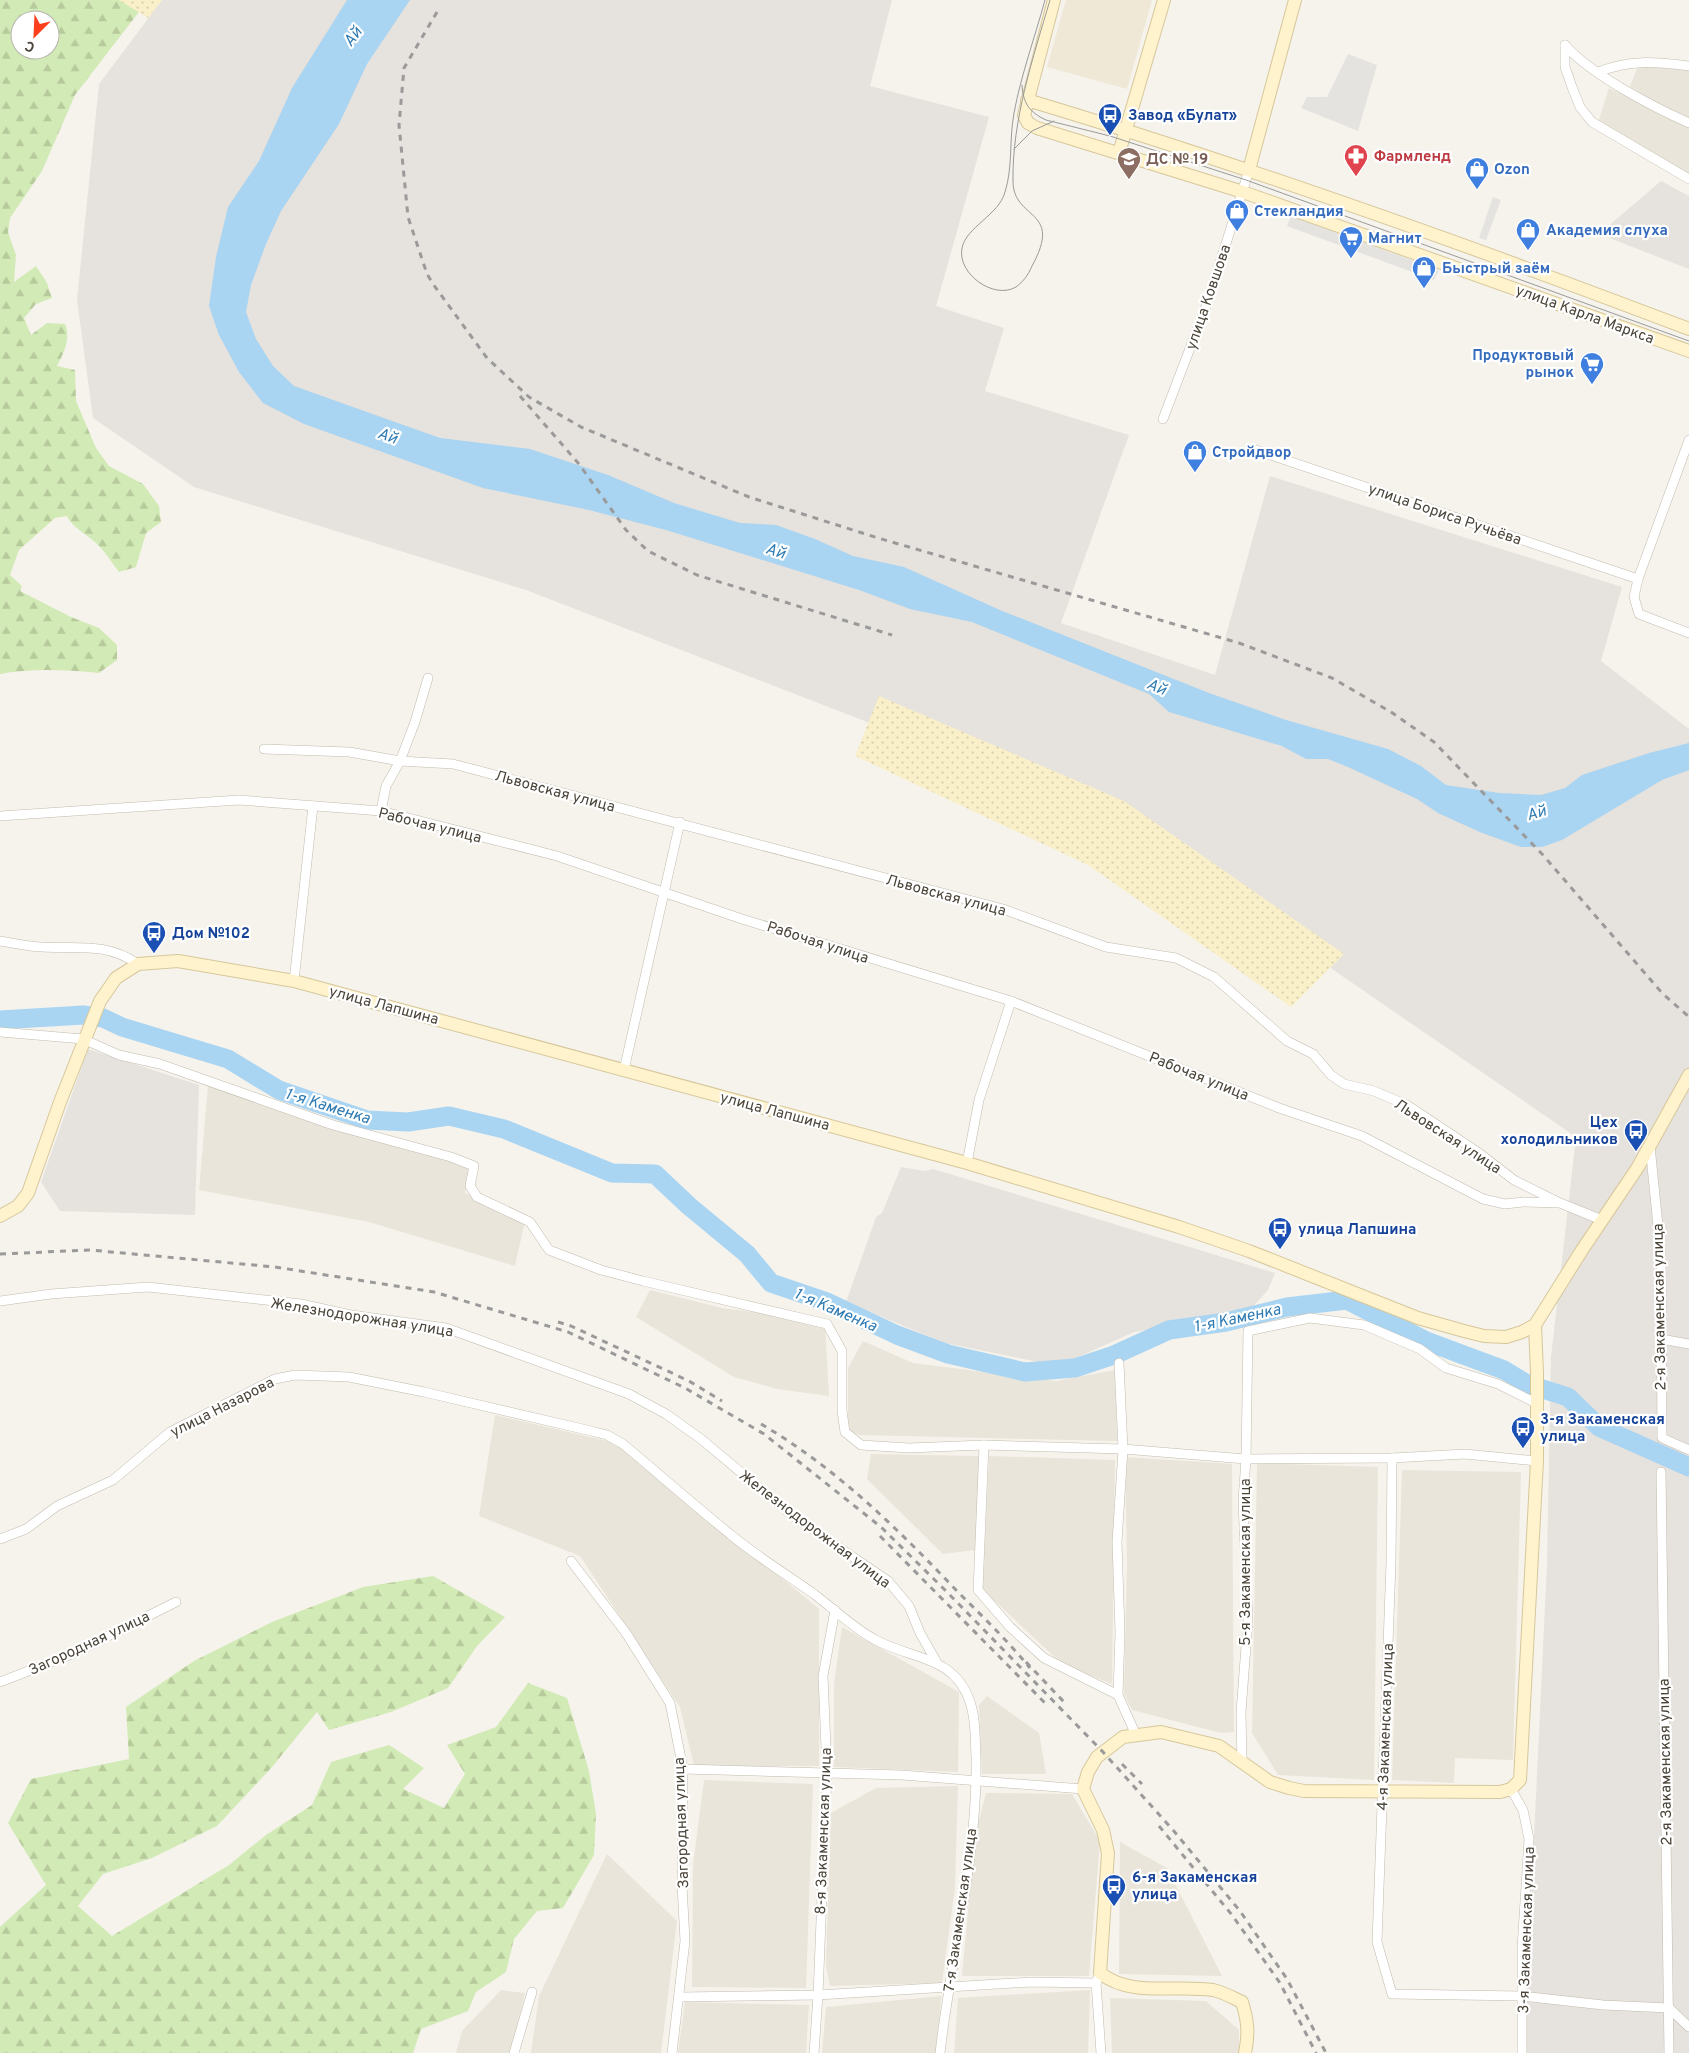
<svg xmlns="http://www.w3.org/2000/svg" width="1689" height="2053" font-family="Overpass,sans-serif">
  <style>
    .residential { fill: #eae5da }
    .industrial { fill: #e6e2dd }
    .education { fill: #efe8d6 }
    .forest { fill: url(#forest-firs); fill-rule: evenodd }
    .sand { fill: url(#sand-dots) }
    .parking { fill: #e5e3e0 }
    .water { fill: #a9d4f2 }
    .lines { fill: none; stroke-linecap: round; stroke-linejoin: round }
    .river { stroke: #a9d4f2; stroke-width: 19 }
    .street-casing { stroke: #c2bbae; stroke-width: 10 }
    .secondary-casing { stroke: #d6c79b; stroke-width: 14 }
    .street { stroke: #fff; stroke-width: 9 }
    .secondary { stroke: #fff3cd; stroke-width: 12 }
    .tram { stroke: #9a9a9a; stroke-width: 1 }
    .rail { stroke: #9a9a9a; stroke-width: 3; stroke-dasharray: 6 6; stroke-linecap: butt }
    .labels { text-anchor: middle; stroke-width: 4.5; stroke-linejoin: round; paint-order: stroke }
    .transit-label { font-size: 15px; font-weight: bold; fill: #164399; stroke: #fff; text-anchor: start }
    .health-label { font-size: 15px; font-weight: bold; fill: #be3a42; stroke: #fff; text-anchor: start }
    .education-label { font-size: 15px; font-weight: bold; fill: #785e54; stroke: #fff; text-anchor: start }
    .shop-label { font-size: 15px; font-weight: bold; fill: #366cbe; stroke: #fff; text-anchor: start }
    .street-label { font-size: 15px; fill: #4b4439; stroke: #fff }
    .water-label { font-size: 16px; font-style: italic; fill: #2e7ab2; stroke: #fff }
  </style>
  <defs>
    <pattern id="forest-firs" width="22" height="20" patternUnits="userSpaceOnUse" patternTransform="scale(1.25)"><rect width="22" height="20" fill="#d2eab5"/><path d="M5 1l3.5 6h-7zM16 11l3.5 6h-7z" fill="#b6ca9c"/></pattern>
    <pattern id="sand-dots" width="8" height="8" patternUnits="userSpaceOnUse" patternTransform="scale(1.25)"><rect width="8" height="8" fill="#f9efc9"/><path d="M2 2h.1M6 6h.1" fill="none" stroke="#d7cead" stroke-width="1.8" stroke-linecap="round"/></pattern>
  </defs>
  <rect width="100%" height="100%" fill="#f6f3ec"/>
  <g class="residential">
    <path d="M1640 62 1689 69V120L1663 108 1630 86Z"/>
    <path d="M1609 88 1689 128V174L1598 123Z"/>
    <path d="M208 1085 470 1167 465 1193 525 1221 515 1266 369 1222 199 1190Z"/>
    <path d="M650 1290 722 1308 792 1317 825 1325 829 1396 777 1389 734 1377 636 1317Z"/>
    <path d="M863 1341 913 1363 1056 1381 1115 1370 1117 1441 859 1435 848 1430V1368Z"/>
    <path d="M495 1415 620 1444 819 1609V1766H694L680 1707 580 1556 479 1516Z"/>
    <path d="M871 1454 979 1456 975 1550 943 1554 867 1479Z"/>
    <path d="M989 1456 1115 1460 1112 1684 1062 1664 983 1590Z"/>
    <path d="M1125 1457 1232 1464 1234 1732 1221 1733 1132 1710 1124 1694 1127 1561Z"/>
    <path d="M1257 1463 1378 1467 1374 1780 1278 1775 1252 1733Z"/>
    <path d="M1402 1470 1521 1472 1513 1760 1455 1758 1454 1783 1392 1780Z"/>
    <path d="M842 1627 959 1692 958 1772 834 1767V1684Z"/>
    <path d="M987 1696 1039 1733 1046 1774H982L979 1705Z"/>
    <path d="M704 1780 813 1784 806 1988 692 1987 693 1865Z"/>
    <path d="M958 1786 955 1888 942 1983 830 1986 826 1966 831 1813 876 1788Z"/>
    <path d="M986 1793 1072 1794 1100 1841 1089 1976H962L975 1836Z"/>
    <path d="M1120 1842 1167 1868 1222 1976 1119 1974Z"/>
    <path d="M607 1854 677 1921 661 2053H531L539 1996Z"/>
    <path d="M501 1990 525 1993 511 2053H456L462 2031Z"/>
    <path d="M1090 1990 1088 2053H954L958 1998Z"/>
    <path d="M941 1996 937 2053H822L826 2007Z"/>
    <path d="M1110 1998 1206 2001 1239 2030V2053H1112Z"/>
    <path d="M685 2002 809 2005 806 2053H678Z"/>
  </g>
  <g class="industrial">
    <path d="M162 0H892L870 86 989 117 936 306 1004 328 985 391 1129 435 1061 623 1215 675 1270 476 1622 587 1601 661 1689 729V2053H1527V1986L1547 1563 1551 1357 1576 1137 1110 816 526 590 194 487 93 418 77 300 99 84Z"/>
    <path d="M1661 181 1689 196V269L1599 234Z"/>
    <path d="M88 1049 199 1085 195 1215 60 1211 41 1182Z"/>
    <path d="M901 1167 925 1171 933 1169 1275 1273 1268 1290 1247 1313 1134 1332 1058 1366 945 1343 846 1302 876 1217 882 1213Z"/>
  </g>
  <path class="education" d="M1066 0H1152L1127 89 1047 67Z"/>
  <g class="forest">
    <path d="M0 0H145L142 8 75 95 42 171 10 218 8 232 16 255 14 282 36 266 47 283 52 298 36 304 24 318 31 335 47 323 65 324C71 338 64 353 57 366L75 370 76 401 96 448 109 466 143 484 159 506 161 522 146 533 136 567 119 572C112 563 106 553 99 546 89 535 73 529 67 516L55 518 19 550 10 575 22 586 20 591 71 617 99 628 117 645V660L99 673C66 670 33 668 0 674ZM20 20H50V50H20Z"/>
    <path d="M433 1576 505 1617 477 1646 448 1688 391 1712 329 1730 317 1712 272 1767 217 1826 152 1858 103 1874 78 1906 112 1936 229 1865 266 1835 312 1805 331 1762 389 1745 424 1768 403 1789 444 1808 465 1774 447 1745 496 1727 528 1683 567 1698 589 1771 596 1814 594 1855 563 1908 537 1911 514 1939 506 1972 476 1992 468 2011 421 2029 413 2053H0V1927L46 1885 8 1823 31 1779 129 1759 126 1707 194 1661 272 1622 363 1587Z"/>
  </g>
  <g class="sand">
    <path d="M119 0H162L148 18Z"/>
    <path d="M879 696 1124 801 1344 954 1291 1007 1088 865 855 756Z"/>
  </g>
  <g class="parking">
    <path d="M1348 54 1377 65 1358 131 1301 108 1307 97H1327Z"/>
    <path d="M1493 197 1501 200 1486 240 1479 238Z"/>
    <path d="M1291 216 1439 270 1434 280 1287 226Z"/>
  </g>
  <path class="water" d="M347 0H410L367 64 339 124 281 211 266 244 251 285 246 312 256 339 273 366 294 386 440 438 530 449 608 475 674 503 740 523 776 525 815 539 853 556 904 567 1000 610 1209 693 1286 720 1388 749 1421 766 1446 785 1499 793 1541 795 1565 788 1582 775 1649 753 1689 743V770L1662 780 1562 840 1542 847H1521L1482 833 1438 813 1417 799 1348 767 1328 759H1306L1282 746 1169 712 1149 694 972 622 910 609 859 590 666 530 589 510 483 488 304 424 263 403 239 372 219 335 209 306 216 257 228 207 259 161 292 88Z"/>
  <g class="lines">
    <path class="river" d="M0 1020 83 1015 103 1018 122 1027 228 1059 279 1090 367 1120 408 1122 449 1116 504 1129 612 1173 655 1174 689 1206 747 1254 771 1283 827 1302 897 1335 948 1354 1025 1372 1075 1368 1114 1355 1169 1330 1226 1322 1287 1307 1347 1300 1426 1341 1504 1370 1527 1384 1568 1397 1599 1427 1689 1467"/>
    <g class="street-casing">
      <g id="street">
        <path d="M1565 45V67L1572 87 1580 107 1592 122 1689 179"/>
        <path d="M1565 45C1590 74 1653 107 1689 123"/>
        <path d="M1598 72C1631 59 1655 62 1689 66"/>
        <path d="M1163 419 1208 301 1249 170"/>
        <path d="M1689 440 1638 579 1634 597 1639 614 1689 633"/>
        <path d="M1253 449 1638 579"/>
        <path d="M264 749 349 752 400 761 453 764 1003 909 1106 947 1176 958 1214 977 1287 1041 1313 1054 1331 1075 1344 1084 1374 1091 1407 1105 1479 1153 1514 1180 1558 1202"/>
        <path d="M381 811 386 786 400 761 415 722 428 678"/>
        <path d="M0 816 239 800 381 811 557 856 742 919 1011 1001 1279 1108 1362 1136 1483 1199 1505 1204 1523 1202 1560 1203 1602 1220"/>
        <path d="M0 941C14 943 28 947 42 947 78 949 106 942 138 964"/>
        <path d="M294 981 313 806"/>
        <path d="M0 1032 83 1039 119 1055 160 1064 333 1125 451 1157 474 1166 470 1186 477 1197 530 1222 549 1250 601 1270 643 1281 827 1324 842 1351V1411L845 1432 861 1445 909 1448 984 1445 1123 1449 1246 1459 1392 1458 1465 1454 1537 1461"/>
        <path d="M624 1070 680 822"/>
        <path d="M1650 1146 1661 1256 1662 1438 1689 1450"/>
        <path d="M967 1163 979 1100 1011 1001"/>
        <path d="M0 1301 51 1294 148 1287 301 1304 351 1315 446 1328 629 1394 666 1414 701 1439 793 1516 888 1581 909 1606 920 1633 936 1661"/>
        <path d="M1661 1339 1689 1344"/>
        <path d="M1119 1363 1123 1449 1117 1542 1120 1632 1118 1695 1136 1735"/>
        <path d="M984 1445 978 1590 1010 1627 1044 1658 1118 1695"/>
        <path d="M1392 1458 1391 1563 1377 1942 1392 1994 1522 1996 1603 2005 1669 2008 1689 2027"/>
        <path d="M1661 1472 1669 2053"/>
        <path d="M0 1539 26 1529 57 1506 113 1480 170 1432 275 1379 295 1375 349 1377 424 1392 587 1430 607 1435 623 1444C659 1474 694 1505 730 1534 756 1556 786 1574 814 1594 834 1609 852 1627 874 1639 910 1660 954 1654 970 1702 976 1719 975 1739 976 1757 978 1855 951 1956 940 2053"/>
        <path d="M571 1561 626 1633 670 1703 683 1769 682 1885 685 1941 672 2053"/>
        <path d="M0 1682 74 1653 176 1602"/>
        <path d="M1242 1763 1241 1712 1248 1620 1243 1501 1246 1459 1248 1331 1310 1318 1364 1325 1420 1349 1446 1368 1498 1384 1536 1403"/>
        <path d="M683 1769 902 1775 1083 1789"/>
        <path d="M1511 1789 1523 1810 1529 1839 1522 1948V2053"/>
        <path d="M1098 1978 1096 1983 1101 2053"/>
        <path d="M680 1997 818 1995 1031 1982 1096 1983"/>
        <path d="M514 2053 532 1992"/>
        <path d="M814 2053 818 1995 827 1772 823 1676 835 1610"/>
      </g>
    </g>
    <g class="secondary-casing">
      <g id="secondary">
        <path d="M1054 0 1024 115 1028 123 1037 128 1243 192 1689 351"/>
        <path d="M1027 100C1251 167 1471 246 1689 329"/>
        <path d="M1119 153 1164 0"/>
        <path d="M1249 170 1295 0"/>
        <path d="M0 1216 18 1206 28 1193 60 1102 100 1001 116 978 138 964 178 961 294 981 967 1163 1179 1227 1249 1251 1418 1318 1464 1331 1484 1336 1506 1337 1522 1332 1535 1325"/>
        <path d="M1245 2053C1249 2034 1248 2021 1242 2002 1233 1998 1223 1992 1213 1990 1175 1984 1132 1998 1100 1973L1108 1853 1103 1830 1083 1789 1088 1772 1097 1757 1123 1737 1161 1732 1219 1746 1270 1782 1289 1788 1304 1791 1500 1792 1511 1789 1520 1780 1537 1461V1373L1535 1325 1582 1250 1638 1167 1689 1075"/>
      </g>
    </g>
    <use href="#street" class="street"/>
    <use href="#secondary" class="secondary"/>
    <g class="tram">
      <path d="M1045 0C1035 37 1021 75 1014 113 1009 139 1013 167 1005 192 999 215 966 227 962 248 957 274 994 300 1016 287 1024 281 1028 275 1032 266 1064 208 1013 221 1013 181 1012 120 1033 58 1050 0"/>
      <path d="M1022 85C1023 103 1029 112 1046 120L1110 136 1246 180 1689 341"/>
      <path d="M1014 149 1032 131 1054 121"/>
    </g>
    <g class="rail">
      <path d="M437 12 404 68 399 125 408 217 427 274 433 284 487 358 529 397 581 427 749 497 878 538 1239 643 1332 678 1391 712 1434 742 1543 855 1662 993 1689 1017"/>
      <path d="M520 396 579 464 626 530 648 551 697 575 892 635"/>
      <path d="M0 1254 90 1250 275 1267 434 1292 568 1332 685 1388 764 1434 881 1527 947 1592 1103 1752 1173 1830 1240 1911 1287 1979 1326 2053"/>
      <path d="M558 1322 571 1326 689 1381 722 1401"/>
      <path d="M761 1424C835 1467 898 1529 957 1591 982 1616 1008 1641 1030 1668"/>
      <path d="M880 1536 1045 1703"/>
      <path d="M1026 1662 1064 1702"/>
      <path d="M1122 1764 1142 1784"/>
      <path d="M1159 1826 1232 1915 1280 1983 1316 2053"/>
    </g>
  </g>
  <defs>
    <g id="bus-pin" transform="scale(1.25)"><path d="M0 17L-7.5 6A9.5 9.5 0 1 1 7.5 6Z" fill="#1a4fb4" stroke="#fff"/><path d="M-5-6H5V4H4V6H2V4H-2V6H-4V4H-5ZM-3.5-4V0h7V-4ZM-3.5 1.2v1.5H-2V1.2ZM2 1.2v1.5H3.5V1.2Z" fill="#fff"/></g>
    <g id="pharmacy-pin" transform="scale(1.25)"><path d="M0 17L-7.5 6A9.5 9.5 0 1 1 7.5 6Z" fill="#e0444e" stroke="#fff"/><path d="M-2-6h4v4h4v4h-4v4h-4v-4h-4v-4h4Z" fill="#fff"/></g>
    <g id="school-pin" transform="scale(1.25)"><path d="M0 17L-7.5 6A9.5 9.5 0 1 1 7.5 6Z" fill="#8d6e63" stroke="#fff"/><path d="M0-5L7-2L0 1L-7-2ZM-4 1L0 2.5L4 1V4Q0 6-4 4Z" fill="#fff"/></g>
    <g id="shop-pin" transform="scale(1.25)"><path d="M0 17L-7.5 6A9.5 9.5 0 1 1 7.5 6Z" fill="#3f7fe0" stroke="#fff"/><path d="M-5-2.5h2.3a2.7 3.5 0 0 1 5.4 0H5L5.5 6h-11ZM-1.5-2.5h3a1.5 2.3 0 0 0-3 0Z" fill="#fff"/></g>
    <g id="supermarket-pin" transform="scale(1.25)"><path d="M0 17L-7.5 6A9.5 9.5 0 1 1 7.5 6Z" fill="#3f7fe0" stroke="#fff"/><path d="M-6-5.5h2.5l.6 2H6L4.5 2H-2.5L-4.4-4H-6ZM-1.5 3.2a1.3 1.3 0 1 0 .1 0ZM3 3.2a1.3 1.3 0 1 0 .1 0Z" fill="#fff"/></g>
  </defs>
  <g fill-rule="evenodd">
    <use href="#bus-pin" x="1110" y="115"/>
    <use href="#pharmacy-pin" x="1356" y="156"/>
    <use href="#school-pin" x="1129" y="159"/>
    <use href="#shop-pin" x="1477" y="169"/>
    <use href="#shop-pin" x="1237" y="211"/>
    <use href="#shop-pin" x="1528" y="230"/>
    <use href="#supermarket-pin" x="1351" y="238"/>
    <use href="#shop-pin" x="1424" y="268"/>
    <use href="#supermarket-pin" x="1592" y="364"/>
    <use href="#shop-pin" x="1195" y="452"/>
    <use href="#bus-pin" x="154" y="933"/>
    <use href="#bus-pin" x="1636" y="1131"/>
    <use href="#bus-pin" x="1280" y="1229"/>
    <use href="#bus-pin" x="1523" y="1428"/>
    <use href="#bus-pin" x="1114" y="1886"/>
  </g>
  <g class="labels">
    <g class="transit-label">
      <text x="1128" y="120">Завод «Булат»</text>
      <text x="172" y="938">Дом №102</text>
      <text x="1618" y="1127" text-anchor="end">Цех<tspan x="1618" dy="17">холодильников</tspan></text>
      <text x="1298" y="1234">улица Лапшина</text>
      <text x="1540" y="1424">3-я Закаменская<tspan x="1540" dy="17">улица</tspan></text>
      <text x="1132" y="1882">6-я Закаменская<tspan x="1132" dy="17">улица</tspan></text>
    </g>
    <g class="health-label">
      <text x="1374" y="161">Фармленд</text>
    </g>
    <g class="education-label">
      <text x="1146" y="164">ДС № 19</text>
    </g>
    <g class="shop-label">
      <text x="1494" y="174">Ozon</text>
      <text x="1254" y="216">Стекландия</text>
      <text x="1546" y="235">Академия слуха</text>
      <text x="1368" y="243">Магнит</text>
      <text x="1442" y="273">Быстрый заём</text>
      <text x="1574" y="360" text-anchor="end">Продуктовый<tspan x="1574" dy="17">рынок</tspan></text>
      <text x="1212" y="457">Стройдвор</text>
    </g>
    <g class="street-label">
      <text transform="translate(1208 297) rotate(-71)" y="5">улица Ковшова</text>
      <text transform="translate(1585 314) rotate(20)" y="5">улица Карла Маркса</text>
      <text transform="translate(1445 514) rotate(19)" y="5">улица Бориса Ручьёва</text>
      <text transform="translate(555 791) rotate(15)" y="5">Львовская улица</text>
      <text transform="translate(430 825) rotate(14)" y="5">Рабочая улица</text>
      <text transform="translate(946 895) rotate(15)" y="5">Львовская улица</text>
      <text transform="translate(818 942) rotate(18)" y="5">Рабочая улица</text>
      <text transform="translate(384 1005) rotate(15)" y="5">улица Лапшина</text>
      <text transform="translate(1199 1076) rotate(22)" y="5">Рабочая улица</text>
      <text transform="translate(775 1111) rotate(15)" y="5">улица Лапшина</text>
      <text transform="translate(1448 1136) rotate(33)" y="5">Львовская улица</text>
      <text transform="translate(1659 1307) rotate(-91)" y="5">2-я Закаменская улица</text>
      <text transform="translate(362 1317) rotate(9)" y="5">Железнодорожная улица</text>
      <text transform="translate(222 1407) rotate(-27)" y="5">улица Назарова</text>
      <text transform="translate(815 1529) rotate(37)" y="5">Железнодорожная улица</text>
      <text transform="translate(1245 1562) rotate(-90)" y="5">5-я Закаменская улица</text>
      <text transform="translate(89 1643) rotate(-25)" y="5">Загородная улица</text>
      <text transform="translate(1385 1727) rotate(-88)" y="5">4-я Закаменская улица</text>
      <text transform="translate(1665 1762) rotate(-91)" y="5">2-я Закаменская улица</text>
      <text transform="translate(681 1823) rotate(-92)" y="5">Загородная улица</text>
      <text transform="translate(823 1831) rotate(-88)" y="5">8-я Закаменская улица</text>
      <text transform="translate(960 1910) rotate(-82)" y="5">7-я Закаменская улица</text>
      <text transform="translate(1526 1930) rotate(-88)" y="5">3-я Закаменская улица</text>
    </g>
    <g class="water-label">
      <text transform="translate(352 36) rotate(-52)" y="6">Ай</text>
      <text transform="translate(388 435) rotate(20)" y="6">Ай</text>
      <text transform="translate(776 550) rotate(18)" y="6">Ай</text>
      <text transform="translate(1157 686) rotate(23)" y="6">Ай</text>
      <text transform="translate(1536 812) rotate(-16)" y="6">Ай</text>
      <text transform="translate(328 1105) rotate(17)" y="6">1-я Каменка</text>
      <text transform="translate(836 1309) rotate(23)" y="6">1-я Каменка</text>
      <text transform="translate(1237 1317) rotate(-12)" y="6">1-я Каменка</text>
    </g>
  </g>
  <g transform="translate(35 35) rotate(204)"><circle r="24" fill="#ffffff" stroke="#b7b4b0"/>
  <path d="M0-4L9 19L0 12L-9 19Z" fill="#fc3f1d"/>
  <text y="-8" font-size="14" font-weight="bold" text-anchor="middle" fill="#4b4439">С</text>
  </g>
</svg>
